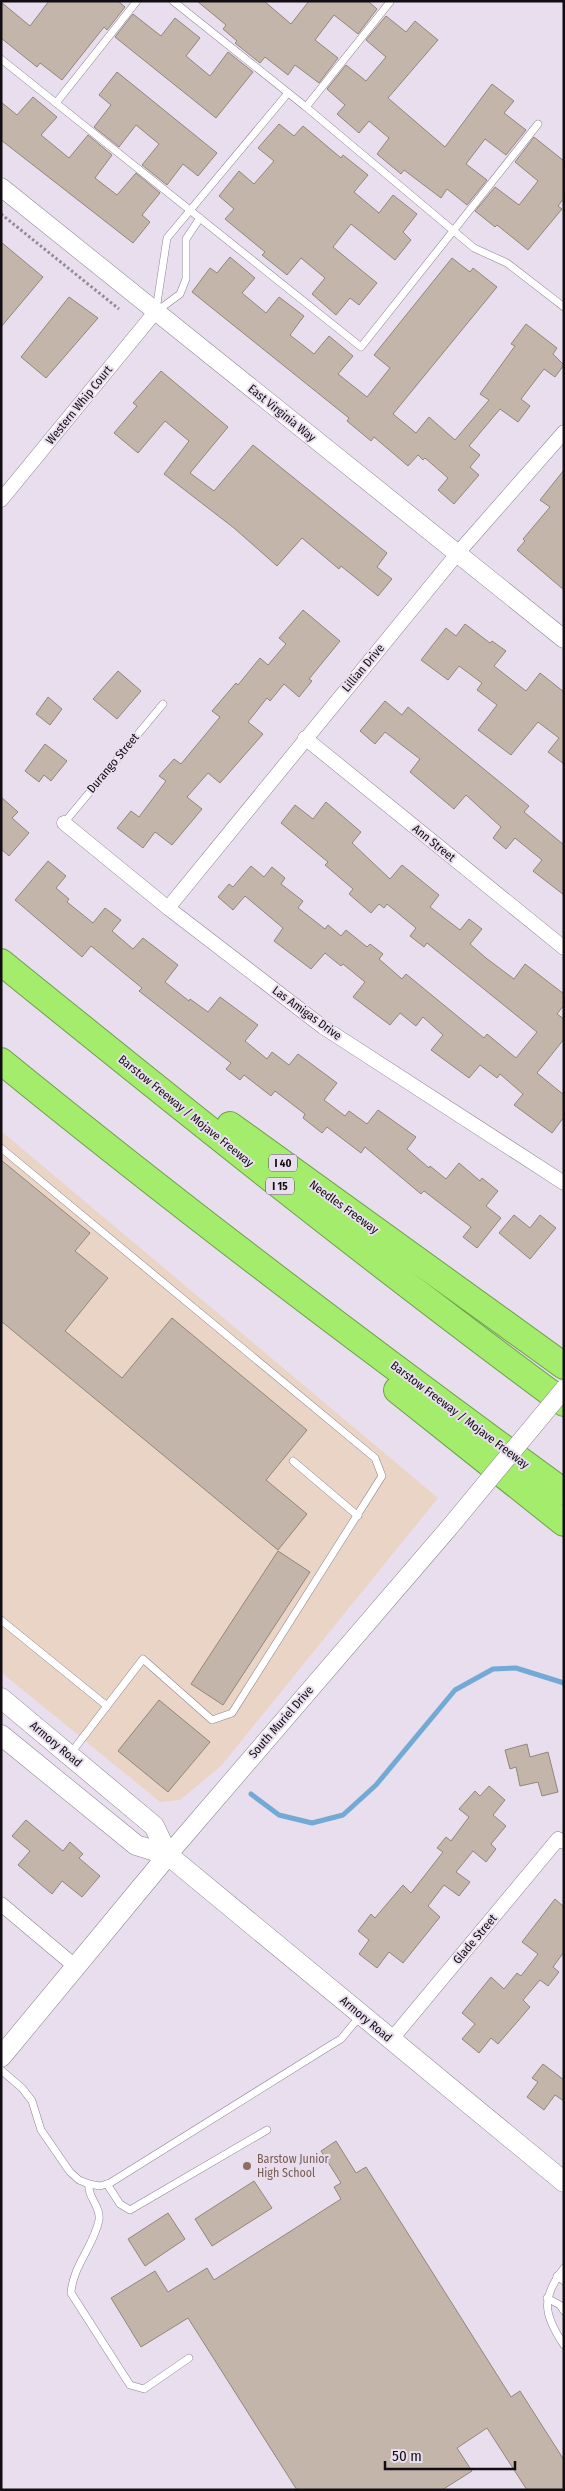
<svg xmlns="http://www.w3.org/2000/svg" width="565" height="2491" font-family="'Fira Sans Condensed',sans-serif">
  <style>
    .commercial { fill: #e9d4c6 }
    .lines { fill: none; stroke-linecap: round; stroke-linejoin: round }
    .stream { stroke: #72a9d5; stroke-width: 5 }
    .building { fill: #c3b5a9; stroke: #94867b }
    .service-casing { stroke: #8d8391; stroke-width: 8 }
    .minor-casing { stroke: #8d8391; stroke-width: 15 }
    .tertiary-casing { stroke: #8d8391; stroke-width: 19 }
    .secondary-casing { stroke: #8d8391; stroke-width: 21 }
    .motorway-casing { stroke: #709e4c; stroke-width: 28 }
    .path { stroke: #928a95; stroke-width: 3; stroke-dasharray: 2.5 2.5; stroke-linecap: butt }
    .service { stroke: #fff; stroke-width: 7 }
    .minor { stroke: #fff; stroke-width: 14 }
    .tertiary { stroke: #fff; stroke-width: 18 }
    .secondary { stroke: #fff; stroke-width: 20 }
    .motorway { stroke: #a3ec6c; stroke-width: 26 }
    .tertiary-bridge-casing { stroke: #8d8391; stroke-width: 19; stroke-linecap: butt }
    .tertiary-bridge { stroke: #fff; stroke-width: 18 }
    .education-dot { fill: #8d6e63; stroke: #e9deed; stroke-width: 2 }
    .labels { text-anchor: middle; stroke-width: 4; stroke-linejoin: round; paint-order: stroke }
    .shield { fill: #e9deed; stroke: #524c54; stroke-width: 1 }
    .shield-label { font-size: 11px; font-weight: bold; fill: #110d12 }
    .street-label { font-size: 12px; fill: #110d12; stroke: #e9deed }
    .education-label { font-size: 12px; fill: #785e54; stroke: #e9deed; text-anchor: start }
  </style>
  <rect width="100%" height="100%" fill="#e9deed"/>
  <path class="commercial" d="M1 1131 438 1498 221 1766 180 1800 160 1802 1 1672Z"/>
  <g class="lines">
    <path class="stream" d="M251 1794 279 1815 312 1823 343 1815 376 1785 455 1690 493 1669 516 1668 564 1683"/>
  </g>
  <g class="building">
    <path d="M49 1H118L125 7 107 30 104 27 62 80 40 63 37 67 1 38V2L30 26Z"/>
    <path d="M197 1H264L291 24 309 1H368L377 9 358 34 334 15 315 40 338 58 319 83 295 65 288 75 265 57 260 63 235 43 237 41 223 29 226 25Z"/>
    <path d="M133 14 161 36 175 18 200 38 186 56 210 76 228 52 253 72 216 118 115 37Z"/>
    <path d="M386 16 406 32 415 21 438 40 388 98 445 147 492 84 514 101 504 113 526 130 506 155 485 139 466 164 487 180 467 205 447 189 441 198 404 170 401 174 377 154 389 138 369 121 359 133 337 114 345 105 327 89 346 65 366 81 386 57 366 40Z"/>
    <path d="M117 72 217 153 198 176 183 164 167 185 142 165 159 144 136 125 119 147 94 127 111 105 99 95Z"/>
    <path d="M33 97 57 117 41 135 69 158 88 135 112 155 95 178 117 195 136 173 160 193 142 215 150 222 133 243 1 140V102L17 115Z"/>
    <path d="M279 124 294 136 303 126 341 158 343 155 368 175 354 192 379 213 393 195 417 214 403 232 411 240 395 260 351 224 333 247 377 283 359 305 350 298 336 315 312 294 325 278 301 258 287 275 262 255 265 252 225 219 234 209 219 196 239 171 254 184 274 161 258 148Z"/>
    <path d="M534 137 564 161V198L558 206 562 209 528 250 497 225 495 227 475 211 495 187 519 205 538 181 515 162Z"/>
    <path d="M1 242 43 277 1 327Z"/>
    <path d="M230 257 255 278 242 293 266 313 279 297 304 316 290 335 314 354 329 336 353 356 338 374 367 397 390 368 374 355 452 258 470 272 473 268 497 287 393 414 416 433 429 417 455 440 489 400 480 394 515 346 511 344 526 324 557 348 553 354 564 365 555 377 544 369 521 399 530 406 518 422 500 409 469 446 480 455 470 467 479 475 454 504 438 490 448 478 425 458 423 460 418 455 408 466 374 437 371 441 347 421 349 418 192 292 210 268 217 273Z"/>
    <path d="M69 297 98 318 46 378 21 357Z"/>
    <path d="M161 371 228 427 190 473 214 491 253 445 387 553 377 567 392 579 378 596 341 566 339 569 302 538 277 566 234 528 164 474 189 441 165 421 138 453 114 433 137 406 133 403Z"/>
    <path d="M564 470V590L517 550 525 541 523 539 550 507 540 500Z"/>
    <path d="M303 610 340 641 309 679 312 681 299 697 284 684 270 701 267 698 248 722 263 734 220 783 208 773 187 797 202 809 172 845 155 832 143 848 117 828 131 811 139 817 166 781 159 776 174 759 181 764 220 717 212 711 236 683 238 685 260 658 268 665 286 644 279 638Z"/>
    <path d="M465 624 490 643 492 641 506 651 494 666 526 691 540 673 564 692V764L548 752 559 738 538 722 511 755 478 730 497 705 477 690 482 683 459 666 448 680 421 660 446 628 456 636Z"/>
    <path d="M118 671 141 691 117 719 93 699Z"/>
    <path d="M48 697 62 709 50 725 36 714Z"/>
    <path d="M385 701 402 715 408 707 529 806 524 812 564 845V895L533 871 542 860 515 838 506 849 493 838 501 827 466 795 454 809 410 772 420 759 385 732 375 744 360 731Z"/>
    <path d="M45 744 67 761 51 781 44 775 39 782 25 771Z"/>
    <path d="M1 797 18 812 12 818 29 833 9 856 1 849Z"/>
    <path d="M326 802 361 832 352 843 390 879 402 865 439 895 430 907 460 930 469 919 482 929 470 944 486 958 514 979 525 964 564 994V1005L557 1014 564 1019V1039L537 1073 564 1095V1117L552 1133 514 1105 523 1094 500 1074 497 1078 480 1065 469 1078 431 1050 443 1035 423 1017 416 1026 400 1013 390 1025 353 997 365 982 343 964 341 966 325 953 311 969 274 941 283 928 245 896 233 910 218 897 229 884 233 887 251 866 264 877 272 867 285 878 281 884 303 901 298 908 325 929 328 925 341 936 346 930 367 947 370 944 383 954 379 959 402 979 406 974 484 1038 487 1034 516 1058 537 1032 427 943 424 947 410 936 416 928 387 904 384 908 379 904 371 913 349 894 353 889 325 865 328 862 281 823 295 805 313 819Z"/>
    <path d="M48 861 66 876 56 888 69 899 67 902 93 923 105 908 121 920 112 931 133 949 143 938 178 965 165 982 189 1001 190 999 208 1012 220 997 258 1025 245 1041 267 1059 272 1052 289 1065 298 1054 337 1083 324 1100 345 1116 349 1111 367 1124 378 1110 416 1137 407 1149 429 1168 430 1166 446 1179 459 1163 480 1181 482 1178 498 1191 486 1206 501 1218 477 1248 463 1237 471 1227 424 1191 421 1194 365 1147 361 1153 327 1127 322 1133 303 1118 305 1114 275 1091 271 1096 244 1075 240 1080 226 1069 231 1063 139 991 142 988 91 946 82 957 15 900Z"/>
    <path d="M1 1160 90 1233 75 1251 108 1278 65 1331 122 1378 172 1318 307 1430 266 1480 307 1514 278 1550 1 1321Z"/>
    <path d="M514 1215 530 1228 540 1215 556 1228 530 1259 499 1233Z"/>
    <path d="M278 1551 310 1572 223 1705 191 1684Z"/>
    <path d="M159 1700 210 1742 168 1792 118 1751Z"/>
    <path d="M527 1744 530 1757 548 1752 558 1792 542 1796 538 1782 520 1786 516 1767 510 1769 505 1750Z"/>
    <path d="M489 1786 505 1800 493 1815 506 1826 491 1844 496 1849 486 1862 473 1851 456 1872 470 1882 459 1896 444 1885 428 1906 440 1917 403 1963 389 1952 377 1968 359 1954 369 1940 358 1931 371 1914 375 1918 403 1885 411 1893 443 1852 437 1848 446 1837 451 1841 469 1817 459 1809 475 1791 480 1796Z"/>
    <path d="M26 1820 63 1851 70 1842 83 1854 79 1858 100 1876 82 1897 62 1881 52 1894 18 1865 30 1851 12 1836Z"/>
    <path d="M555 1899 564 1907V1952L553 1967 559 1972 548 1986 540 1980 523 2000 530 2007 518 2021 498 2044 491 2038 479 2053 462 2039 475 2024 462 2013 491 1977 504 1989 517 1973 521 1976 538 1954 522 1942Z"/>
    <path d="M543 2064 564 2080V2101L555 2095 544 2110 527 2097 538 2082 532 2078Z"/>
    <path d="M336 2141 356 2173 366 2167 511 2397 520 2391 564 2460V2490H527L487 2428 457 2448 472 2471 442 2490H297L188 2318 141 2347 111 2298 155 2271 168 2292 207 2268 214 2280 341 2199 334 2187 341 2183 321 2151Z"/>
    <path d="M254 2181 272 2208 212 2246 195 2219Z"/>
    <path d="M168 2213 185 2239 145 2266 128 2239Z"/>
  </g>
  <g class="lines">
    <g class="service-casing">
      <g id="service">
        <path d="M173 1 306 107 474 248 507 263 564 307"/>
        <path d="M1 59 361 347 538 124"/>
        <path d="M56 103 137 1"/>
        <path d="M306 107 390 2"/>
        <path d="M156 310 167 238 288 93"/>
        <path d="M157 311 180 294 186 279V239L200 218"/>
        <path d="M64 823 163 704"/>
        <path d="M1 1148 375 1458 382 1476 232 1713 212 1720 143 1659 107 1706 1 1620"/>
        <path d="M293 1461 358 1516"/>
        <path d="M71 1753 107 1706"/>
        <path d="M1 2070 22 2088 32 2101 41 2130 70 2172 79 2180 89 2184 100 2186 110 2183 331 2045 341 2039 361 2015"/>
        <path d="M89 2184C87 2197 101 2206 99 2220 94 2246 73 2265 71 2293L130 2385 144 2389 189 2358"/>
        <path d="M107 2184 120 2204 130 2210 267 2130"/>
        <path d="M564 2268C541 2298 543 2314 564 2345"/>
        <path d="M557 2276 564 2281"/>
        <path d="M547 2298 560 2305 564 2311"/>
      </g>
    </g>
    <g class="minor-casing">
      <g id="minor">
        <path d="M1 500 156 311"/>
        <path d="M305 738 564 948"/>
        <path d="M64 823 168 908 323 1027 564 1183"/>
        <path d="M168 908 457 554 564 432"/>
        <path d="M1 1904 76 1967"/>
        <path d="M391 2040 558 1839 564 1842"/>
      </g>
    </g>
    <g class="tertiary-casing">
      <g id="tertiary">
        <path d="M1 187 564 639"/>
        <path d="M168 1855 448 1529"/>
      </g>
    </g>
    <g class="secondary-casing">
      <g id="secondary">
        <path d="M1 1698 154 1826 168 1855"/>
        <path d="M1 1735 136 1845 168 1855 564 2182"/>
        <path d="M1 2057 168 1855"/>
      </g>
    </g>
    <g class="motorway-casing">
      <g id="motorway">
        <path d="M1 962C186 1112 372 1261 564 1403"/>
        <path d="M1 1061C184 1210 373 1353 564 1492"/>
        <path d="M230 1125 564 1366"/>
        <path d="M397 1390 564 1523"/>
      </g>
    </g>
    <path class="path" d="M1 214 119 309"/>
    <use href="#service" class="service"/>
    <use href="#minor" class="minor"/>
    <use href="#tertiary" class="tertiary"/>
    <use href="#secondary" class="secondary"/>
    <use href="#motorway" class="motorway"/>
    <g class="tertiary-bridge-casing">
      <path id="tertiary-bridge" d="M448 1529 564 1389"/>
    </g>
    <use href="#tertiary-bridge" class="tertiary-bridge"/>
  </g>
  <circle class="education-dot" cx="247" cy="2166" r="5"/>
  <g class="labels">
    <g class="shield">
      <rect x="269" y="1154.5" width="28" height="17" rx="4"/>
      <rect x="266" y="1177.5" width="28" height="17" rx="4"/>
    </g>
    <g class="shield-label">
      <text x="283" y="1167">I 40</text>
      <text x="280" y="1190">I 15</text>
    </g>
    <g class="street-label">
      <text transform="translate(79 405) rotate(-51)" y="4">Western Whip Court</text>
      <text transform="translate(282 413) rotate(39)" y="4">East Virginia Way</text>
      <text transform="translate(363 668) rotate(-50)" y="4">Lillian Drive</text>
      <text transform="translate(113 763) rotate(-50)" y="4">Durango Street</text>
      <text transform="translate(434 843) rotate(39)" y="4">Ann Street</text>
      <text transform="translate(307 1013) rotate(36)" y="4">Las Amigas Drive</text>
      <text transform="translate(186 1111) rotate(39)" y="4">Barstow Freeway / Mojave Freeway</text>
      <text transform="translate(344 1207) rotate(36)" y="4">Needles Freeway</text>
      <text transform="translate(460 1415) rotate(37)" y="4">Barstow Freeway / Mojave Freeway</text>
      <text transform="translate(281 1722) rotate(-49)" y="4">South Muriel Drive</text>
      <text transform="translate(56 1744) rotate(40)" y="4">Armory Road</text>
      <text transform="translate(475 1939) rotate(-50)" y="4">Glade Street</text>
      <text transform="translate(366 2019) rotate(40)" y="4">Armory Road</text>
    </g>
    <g class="education-label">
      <text x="257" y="2163">Barstow Junior<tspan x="257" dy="14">High School</tspan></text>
    </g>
  </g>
  <rect width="565" height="2491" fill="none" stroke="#110d12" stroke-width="5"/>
  <path d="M385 2461v8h130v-8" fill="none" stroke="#110d12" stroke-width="2.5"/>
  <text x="392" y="2461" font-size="15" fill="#110d12" stroke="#e9deed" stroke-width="4" paint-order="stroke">50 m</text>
</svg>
